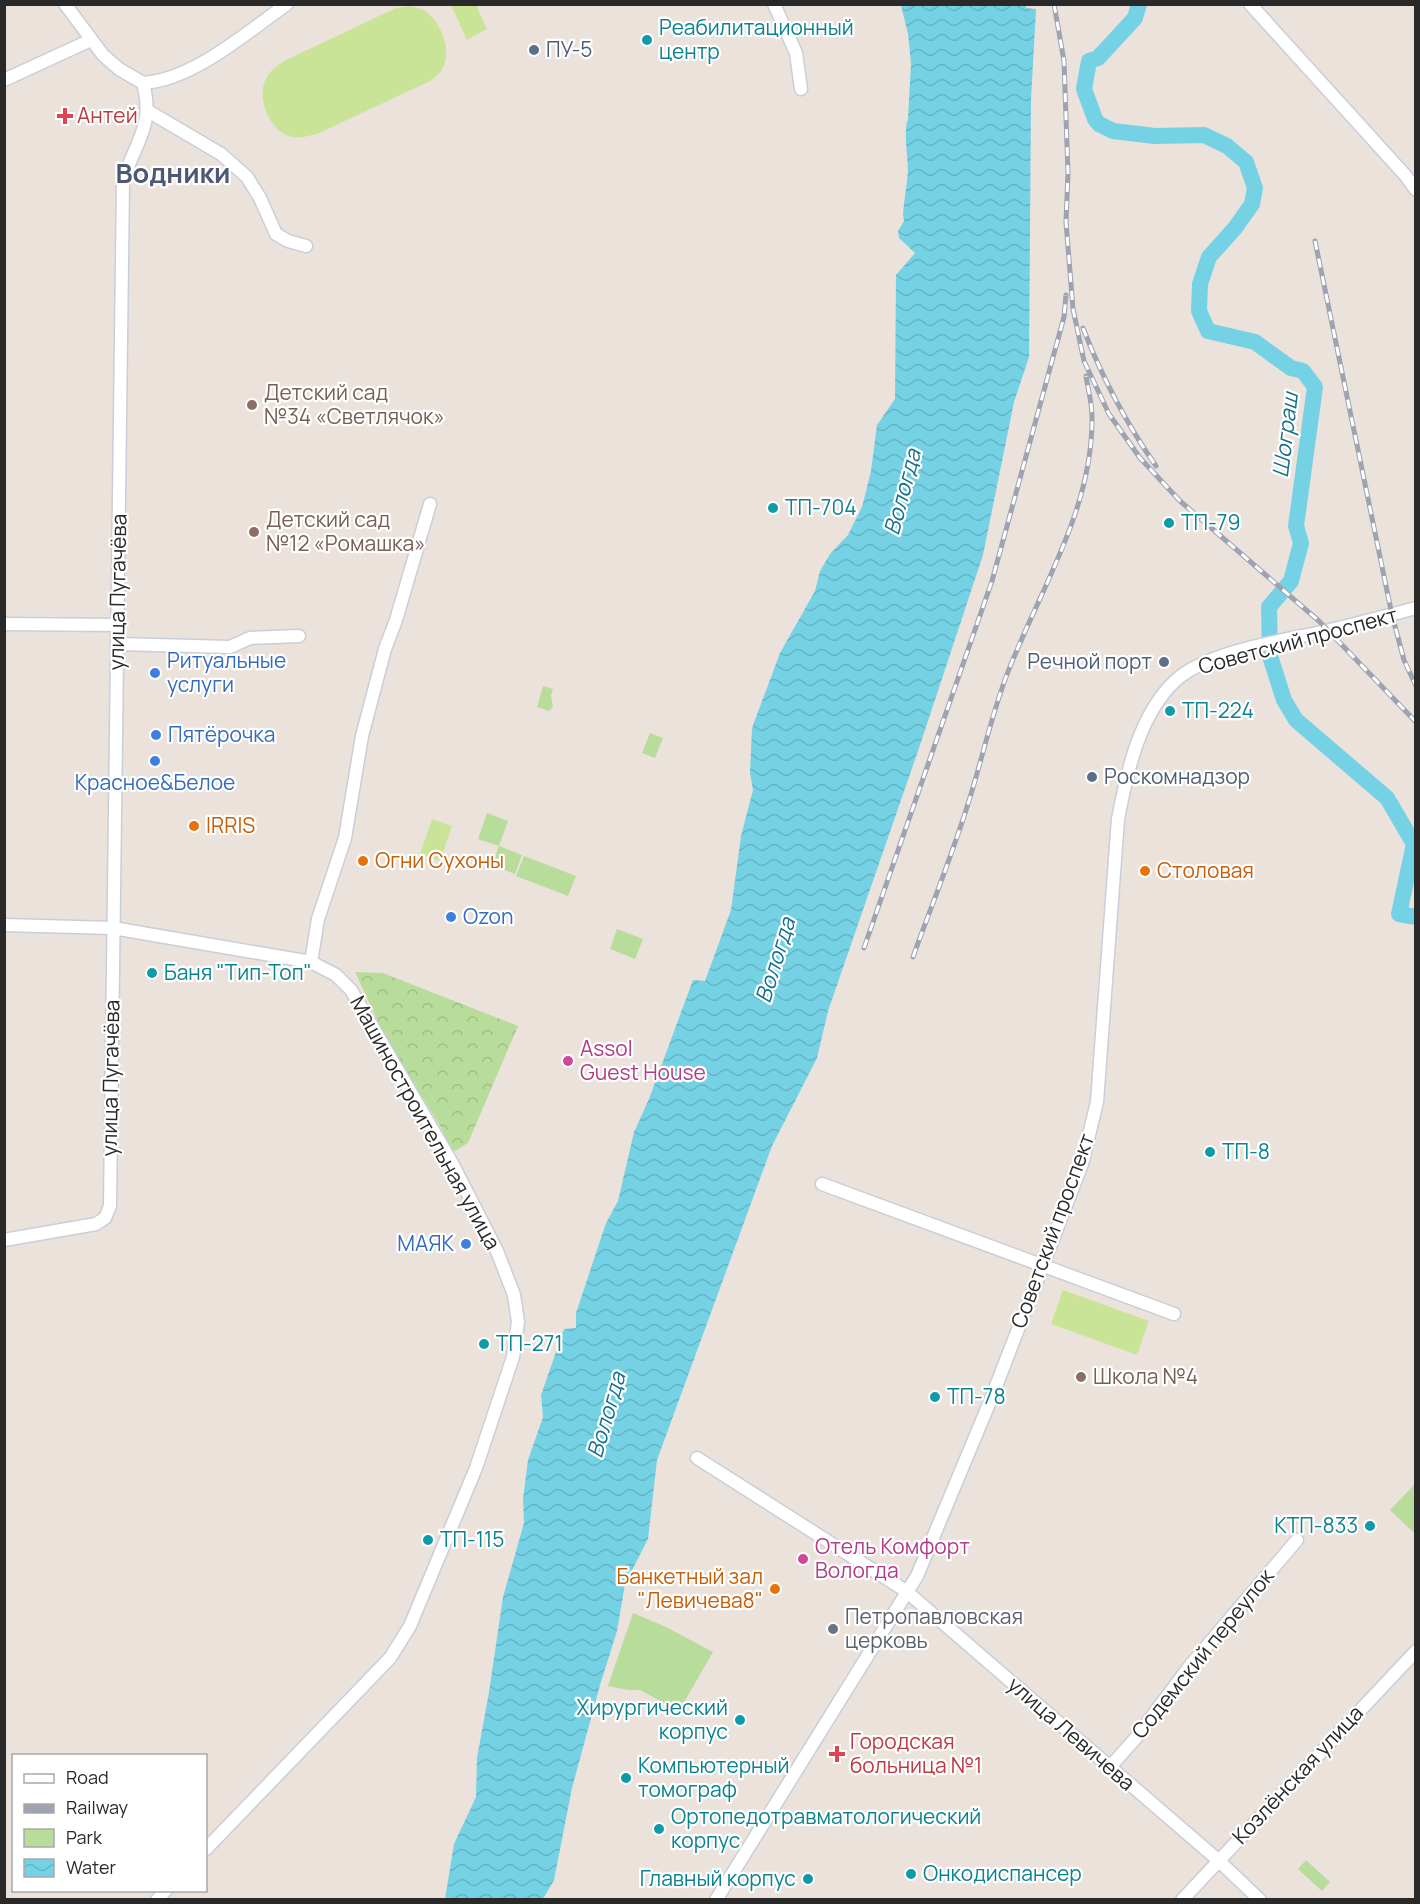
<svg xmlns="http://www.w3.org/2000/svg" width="1420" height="1904" font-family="Manrope,sans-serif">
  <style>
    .forest { fill: url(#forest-crowns) }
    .park { fill: #b8dd9b }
    .pitch { fill: #cae497 }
    .water { fill: url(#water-waves) }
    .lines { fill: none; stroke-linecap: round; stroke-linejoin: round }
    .river { stroke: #75d2e5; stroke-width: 16 }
    .minor-casing { stroke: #caced9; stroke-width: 15 }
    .minor { stroke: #fff; stroke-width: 12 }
    .rail-casing { stroke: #9ea3b2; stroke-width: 5 }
    .rail { stroke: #fff; stroke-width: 3; stroke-dasharray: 9; stroke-linecap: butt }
    .culture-dot { fill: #0f9aa8; stroke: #fff; stroke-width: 2 }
    .service-dot { fill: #5c6f8a; stroke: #fff; stroke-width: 2 }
    .health-dot { fill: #e0444e; stroke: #fff; stroke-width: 2 }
    .education-dot { fill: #8d6e63; stroke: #fff; stroke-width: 2 }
    .shop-dot { fill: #3f7fe0; stroke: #fff; stroke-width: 2 }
    .food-dot { fill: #e8710a; stroke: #fff; stroke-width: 2 }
    .hotel-dot { fill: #d1479c; stroke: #fff; stroke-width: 2 }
    .worship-dot { fill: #6b7280; stroke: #fff; stroke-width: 2 }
    .labels { text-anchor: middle; stroke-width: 4.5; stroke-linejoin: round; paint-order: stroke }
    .culture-label { font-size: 21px; fill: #0d838f; stroke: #fff; text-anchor: start }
    .service-label { font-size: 21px; fill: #4e5e75; stroke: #fff; text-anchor: start }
    .health-label { font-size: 21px; fill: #be3a42; stroke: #fff; text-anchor: start }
    .education-label { font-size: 21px; fill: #785e54; stroke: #fff; text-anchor: start }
    .street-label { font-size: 21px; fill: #292929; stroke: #fff }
    .shop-label { font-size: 21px; fill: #366cbe; stroke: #fff; text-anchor: start }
    .food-label { font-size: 21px; fill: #c56008; stroke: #fff; text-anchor: start }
    .hotel-label { font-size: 21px; fill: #b23c85; stroke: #fff; text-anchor: start }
    .worship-label { font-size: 21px; fill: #5b616d; stroke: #fff; text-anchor: start }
    .water-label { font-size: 22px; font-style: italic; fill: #17708e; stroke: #fff }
    .district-label { font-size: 27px; font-weight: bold; fill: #4c5876; stroke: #fff }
  </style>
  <defs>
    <pattern id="forest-crowns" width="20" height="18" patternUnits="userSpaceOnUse" patternTransform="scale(1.5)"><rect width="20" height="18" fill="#b8dd9b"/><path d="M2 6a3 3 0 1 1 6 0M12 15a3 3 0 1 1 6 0" fill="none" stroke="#9ebe86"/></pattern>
    <pattern id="water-waves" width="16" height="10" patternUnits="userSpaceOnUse" patternTransform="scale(1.5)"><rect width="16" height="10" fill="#75d2e5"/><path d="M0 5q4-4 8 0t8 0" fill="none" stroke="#65b4c4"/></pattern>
  </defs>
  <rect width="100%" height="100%" fill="#eae2db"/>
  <path class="forest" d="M355 972 383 973 518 1026 468 1143 453 1152 440 1126 386 1039Z"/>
  <g class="park">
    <path d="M543 686 553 689 551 695 553 707 549 711 537 707Z"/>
    <path d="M650 733 663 738 655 758 642 753Z"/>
    <path d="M487 813 508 821 499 846 522 855 515 874 492 865 499 846 478 839Z"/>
    <path d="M524 856 576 876 568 896 516 876Z"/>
    <path d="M617 929 643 939 635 959 610 949Z"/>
    <path d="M1415 1484 1416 1530 1413 1532 1390 1510Z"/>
    <path d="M633 1613 666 1627 713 1652 679 1711 640 1690H628L608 1686Z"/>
    <path d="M1306 1860 1330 1882 1322 1891 1298 1869Z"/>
  </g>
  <g class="pitch">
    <path d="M451 5H476L487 29 467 40Z"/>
    <path d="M410 6C415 7 420 8 424 10 441 21 454 53 441 71 439 75 434 78 430 81L317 134C308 136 298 139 289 136 270 130 257 99 265 81 269 71 276 67 284 61L396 8Z"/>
    <path d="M432 819 452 826 440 861 420 854Z"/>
    <path d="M1063 1290 1149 1321 1137 1355 1051 1324Z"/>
  </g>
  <g class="water">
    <path d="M1131 4 1143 5C1142 28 1118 49 1098 58L1104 48 1128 19Z"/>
    <path d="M901 5 1026 4V8L1036 9 1031 99 1029 357 1014 402 983 555 919 748 828 1011 817 1058 772 1146 657 1460 648 1539 625 1584 617 1631 600 1685 572 1788 554 1880 543 1899H445L454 1844 476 1797 477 1758 489 1692 503 1597 524 1523 523 1499 528 1460 543 1417 541 1395 564 1329 576 1328V1313L606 1223 618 1201 634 1132 649 1099 693 980 705 981 731 910 741 836 753 790 750 773 752 728 780 653 815 591 820 571 830 554 848 535 862 507 871 471 877 425 895 399 896 275 915 253 899 238 898 231 904 221 903 214C904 200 907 185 908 171 908 156 903 131 908 119L911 63 908 34Z"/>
  </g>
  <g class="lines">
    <path class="river" d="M1139 4 1135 18 1098 58 1089 61 1084 89 1095 119 1099 124 1113 131 1155 136 1204 135 1227 146 1246 162 1255 188 1252 204 1235 228 1209 257 1200 284 1199 311 1208 331 1255 342 1291 368 1303 371 1315 387 1296 526 1301 543 1291 581 1269 607 1270 656 1284 700 1296 720 1387 798 1414 844 1399 914 1416 917"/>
    <g class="minor-casing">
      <g id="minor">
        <path d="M774 4 796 53 801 89"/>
        <path d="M1250 4 1405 175 1416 190"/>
        <path d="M4 80 91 40"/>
        <path d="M143 83C193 80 246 33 287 4"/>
        <path d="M148 111 221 154 247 177 260 198 276 234 288 241 306 246"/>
        <path d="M4 624 117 625"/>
        <path d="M117 644 230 647 250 638 299 636"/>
        <path d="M4 925 113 928 311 962 336 975 351 990 452 1163 497 1251 514 1295 518 1322 513 1357 476 1468 410 1626 390 1658 206 1849"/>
        <path d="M311 962 318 919 345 838 362 736 385 649 396 620 430 504"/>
        <path d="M822 1184 1174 1314"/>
        <path d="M4 1240 96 1224 105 1218 110 1206 123 182C134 142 155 128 143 83L119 69 103 55 65 4"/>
        <path d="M697 1458 906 1591 1218 1860 1260 1900"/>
        <path d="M1109 1768 1135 1739 1189 1667 1297 1540"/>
        <path d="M157 1900 166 1890"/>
        <path d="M716 1900 917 1576 991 1399 1082 1164 1097 1102 1118 819C1127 772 1139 715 1175 681 1205 652 1286 640 1326 631 1356 624 1386 616 1416 608"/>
        <path d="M1182 1900 1416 1651"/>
      </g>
    </g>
    <use href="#minor" class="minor"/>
    <g class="rail-casing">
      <g id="rail">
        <path d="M1054 4 1064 61 1068 173 1066 222 1073 309 1084 361 1109 414 1140 458 1180 501 1319 621 1416 722"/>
        <path d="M1315 241 1392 615 1404 660 1416 686"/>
        <path d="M1083 328C1102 377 1126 423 1156 466"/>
        <path d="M864 948 992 581 1064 317 1066 295"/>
        <path d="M913 957C931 907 951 858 967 807 981 764 990 720 1006 677 1038 592 1093 511 1092 417 1092 403 1088 389 1086 376"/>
      </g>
    </g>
    <use href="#rail" class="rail"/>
  </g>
  <g class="culture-dot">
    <circle cx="647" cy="40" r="6"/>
    <circle cx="773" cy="508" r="6"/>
    <circle cx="1169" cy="523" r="6"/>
    <circle cx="1170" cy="711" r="6"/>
    <circle cx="152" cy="973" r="6"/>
    <circle cx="1210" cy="1152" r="6"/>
    <circle cx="484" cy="1344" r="6"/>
    <circle cx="935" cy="1397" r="6"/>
    <circle cx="1370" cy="1526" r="6"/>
    <circle cx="428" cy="1540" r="6"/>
    <circle cx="740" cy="1720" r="6"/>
    <circle cx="626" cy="1778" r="6"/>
    <circle cx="659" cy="1829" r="6"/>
    <circle cx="911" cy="1874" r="6"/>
    <circle cx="808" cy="1879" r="6"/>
  </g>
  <g class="service-dot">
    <circle cx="534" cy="50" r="6"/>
    <circle cx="1164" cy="662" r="6"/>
    <circle cx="1092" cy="777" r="6"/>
  </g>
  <g class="health-dot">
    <path d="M62 107h6v6h6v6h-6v6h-6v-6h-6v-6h6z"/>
    <path d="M834 1745h6v6h6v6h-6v6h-6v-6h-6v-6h6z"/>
  </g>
  <g class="education-dot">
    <circle cx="252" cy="405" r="6"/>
    <circle cx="254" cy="532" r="6"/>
    <circle cx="1081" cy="1377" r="6"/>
  </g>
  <g class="shop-dot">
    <circle cx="155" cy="673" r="6"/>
    <circle cx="156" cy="735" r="6"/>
    <circle cx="155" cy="761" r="6"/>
    <circle cx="451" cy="917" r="6"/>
    <circle cx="466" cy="1244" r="6"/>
  </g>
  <g class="food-dot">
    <circle cx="194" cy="826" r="6"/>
    <circle cx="363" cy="861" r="6"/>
    <circle cx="1145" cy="871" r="6"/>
    <circle cx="775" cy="1589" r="6"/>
  </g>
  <g class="hotel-dot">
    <circle cx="568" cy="1061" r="6"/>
    <circle cx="803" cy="1559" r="6"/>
  </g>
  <circle class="worship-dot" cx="833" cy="1629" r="6"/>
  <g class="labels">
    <g class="culture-label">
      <text x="659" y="35">Реабилитационный<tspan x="659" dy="24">центр</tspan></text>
      <text x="785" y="515">ТП-704</text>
      <text x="1181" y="530">ТП-79</text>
      <text x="1182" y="718">ТП-224</text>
      <text x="164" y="980">Баня "Тип-Топ"</text>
      <text x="1222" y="1159">ТП-8</text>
      <text x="496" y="1351">ТП-271</text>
      <text x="947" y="1404">ТП-78</text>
      <text x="1358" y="1533" text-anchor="end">КТП-833</text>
      <text x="440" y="1547">ТП-115</text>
      <text x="728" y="1715" text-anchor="end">Хирургический<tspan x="728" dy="24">корпус</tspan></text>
      <text x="638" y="1773">Компьютерный<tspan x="638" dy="24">томограф</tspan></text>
      <text x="671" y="1824">Ортопедотравматологический<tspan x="671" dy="24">корпус</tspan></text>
      <text x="923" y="1881">Онкодиспансер</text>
      <text x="796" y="1886" text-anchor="end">Главный корпус</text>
    </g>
    <g class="service-label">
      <text x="546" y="57">ПУ-5</text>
      <text x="1152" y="669" text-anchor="end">Речной порт</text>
      <text x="1104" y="784">Роскомнадзор</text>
    </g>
    <g class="health-label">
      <text x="77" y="123">Антей</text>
      <text x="850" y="1749">Городская<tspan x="850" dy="24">больница №1</tspan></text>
    </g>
    <g class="education-label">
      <text x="264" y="400">Детский сад<tspan x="264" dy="24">№34 «Светлячок»</tspan></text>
      <text x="266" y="527">Детский сад<tspan x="266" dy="24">№12 «Ромашка»</tspan></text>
      <text x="1093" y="1384">Школа №4</text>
    </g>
    <g class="street-label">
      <text transform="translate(118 592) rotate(-89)" y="7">улица Пугачёва</text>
      <text transform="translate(1298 641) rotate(-15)" y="7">Советский проспект</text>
      <text transform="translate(111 1078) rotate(-89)" y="7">улица Пугачёва</text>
      <text transform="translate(425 1123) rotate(61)" y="7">Машиностроительная улица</text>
      <text transform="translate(1053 1231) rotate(-70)" y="7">Советский проспект</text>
      <text transform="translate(1203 1654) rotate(-51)" y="7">Содемский переулок</text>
      <text transform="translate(1071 1734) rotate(41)" y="7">улица Левичева</text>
      <text transform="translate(1298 1775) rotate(-47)" y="7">Козлёнская улица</text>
    </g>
    <g class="shop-label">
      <text x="167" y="668">Ритуальные<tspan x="167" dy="24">услуги</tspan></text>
      <text x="168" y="742">Пятёрочка</text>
      <text x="155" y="790" text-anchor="middle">Красное&amp;Белое</text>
      <text x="463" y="924">Ozon</text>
      <text x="454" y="1251" text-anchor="end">МАЯК</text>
    </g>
    <g class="food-label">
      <text x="206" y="833">IRRIS</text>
      <text x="375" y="868">Огни Сухоны</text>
      <text x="1157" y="878">Столовая</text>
      <text x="763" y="1584" text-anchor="end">Банкетный зал<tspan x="763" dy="24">"Левичева8"</tspan></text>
    </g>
    <g class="hotel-label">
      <text x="580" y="1056">Assol<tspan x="580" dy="24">Guest House</tspan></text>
      <text x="815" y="1554">Отель Комфорт<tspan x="815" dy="24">Вологда</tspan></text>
    </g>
    <g class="worship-label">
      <text x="845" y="1624">Петропавловская<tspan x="845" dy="24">церковь</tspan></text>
    </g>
    <g class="water-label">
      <text transform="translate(1285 435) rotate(-83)" y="8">Шограш</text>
      <text transform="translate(902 492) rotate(-75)" y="8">Вологда</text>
      <text transform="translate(775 960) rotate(-73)" y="8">Вологда</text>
      <text transform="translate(606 1415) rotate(-74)" y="8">Вологда</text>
    </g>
    <g class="district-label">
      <text x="173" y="183">Водники</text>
    </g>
  </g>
  <rect width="1420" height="1904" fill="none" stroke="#292929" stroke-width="12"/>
  <rect x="12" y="1754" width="195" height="138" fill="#ffffff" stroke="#a9a9a9" stroke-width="1.5"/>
  <rect x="24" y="1774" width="30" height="9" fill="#ffffff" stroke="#a9a9a9" stroke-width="1.5"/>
  <text x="66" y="1784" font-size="18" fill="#292929">Road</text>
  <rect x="24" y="1804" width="30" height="9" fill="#9ea3b2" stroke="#a9a9a9" stroke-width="1.5"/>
  <text x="66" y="1814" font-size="18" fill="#292929">Railway</text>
  <rect x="24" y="1829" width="30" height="18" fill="#b8dd9b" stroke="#a9a9a9" stroke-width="1.5"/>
  <text x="66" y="1844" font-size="18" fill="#292929">Park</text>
  <rect x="24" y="1859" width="30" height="18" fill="url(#water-waves)" stroke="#a9a9a9" stroke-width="1.5"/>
  <text x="66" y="1874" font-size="18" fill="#292929">Water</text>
</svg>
